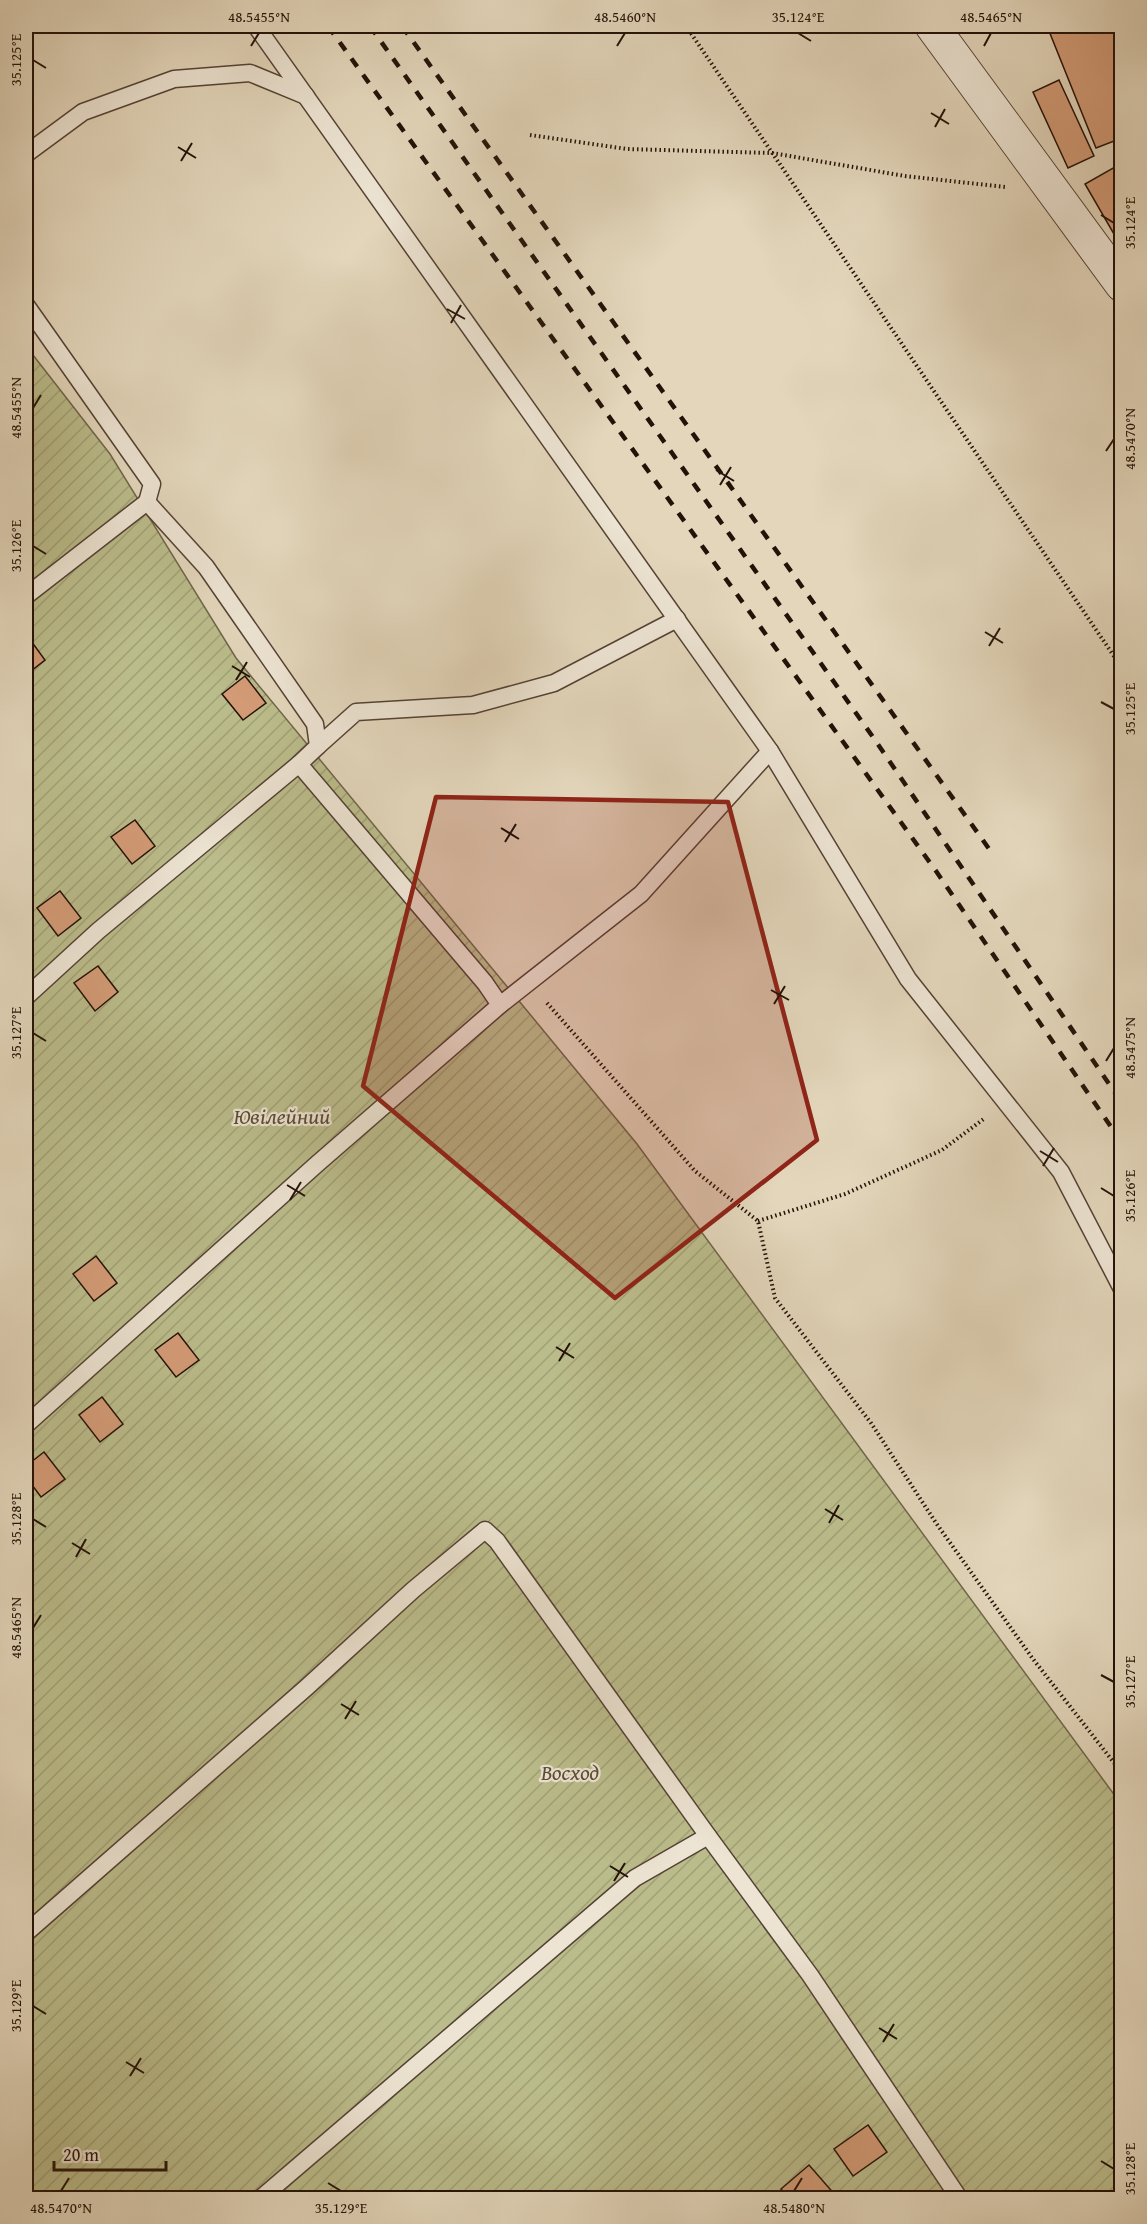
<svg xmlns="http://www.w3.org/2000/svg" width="1147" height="2224" font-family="'Gentium Book Plus',serif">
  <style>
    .garden { fill: url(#garden-furrows); stroke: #70664a; stroke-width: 1.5 }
    .building { fill: #d39b76; stroke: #241108; stroke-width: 1.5 }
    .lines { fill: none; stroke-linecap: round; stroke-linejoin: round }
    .service-casing { stroke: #544235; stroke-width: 19 }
    .tertiary-casing { stroke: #544235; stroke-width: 35 }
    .path { stroke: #241108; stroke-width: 4; stroke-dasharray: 1.5 3; stroke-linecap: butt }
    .service { stroke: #ede4d3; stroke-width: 16 }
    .tertiary { stroke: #ede4d3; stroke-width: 33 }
    .rail { stroke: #241108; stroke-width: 4.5; stroke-dasharray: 10 10; stroke-linecap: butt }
    .marked { fill: #8f2418; fill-opacity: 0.2; stroke: #8f2418; stroke-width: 4.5; stroke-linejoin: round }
    .ticks { fill: none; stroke: #241108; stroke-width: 2 }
    .labels { text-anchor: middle; stroke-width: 4.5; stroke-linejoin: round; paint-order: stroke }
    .park-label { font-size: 22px; font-style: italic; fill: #594d36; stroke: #ede4d3 }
    .neatline { fill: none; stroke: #241108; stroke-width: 2 }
    .ticks-label { font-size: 15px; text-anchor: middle; fill: #241108 }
  </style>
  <defs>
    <pattern id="garden-furrows" width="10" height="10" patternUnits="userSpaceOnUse" patternTransform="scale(1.5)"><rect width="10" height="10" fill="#bbbc8b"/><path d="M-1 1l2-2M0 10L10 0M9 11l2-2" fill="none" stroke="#a1a176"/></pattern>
  </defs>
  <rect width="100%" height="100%" fill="#e3d6bb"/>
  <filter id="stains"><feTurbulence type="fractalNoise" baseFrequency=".00333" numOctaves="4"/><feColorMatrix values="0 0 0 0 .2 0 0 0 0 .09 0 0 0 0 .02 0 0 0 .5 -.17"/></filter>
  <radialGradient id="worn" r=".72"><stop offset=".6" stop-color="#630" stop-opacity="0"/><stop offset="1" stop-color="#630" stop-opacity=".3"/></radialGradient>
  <path class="garden" d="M26 346 110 454 236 658 637 1144 1121 1804V2198H26Z"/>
  <g class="building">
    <path d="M1047 26H1117L1122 38V138L1096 148Z"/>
    <path d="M1059 80 1094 156 1068 168 1033 92Z"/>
    <path d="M1122 163V248L1085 184Z"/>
    <path d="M26 634 45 660 26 675Z"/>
    <path d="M245 676 266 703 243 720 222 694Z"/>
    <path d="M135 820 155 846 132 864 111 837Z"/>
    <path d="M60 891 81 918 58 936 37 908Z"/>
    <path d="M98 966 118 992 95 1011 74 983Z"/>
    <path d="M96 1256 117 1283 94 1301 73 1274Z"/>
    <path d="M178 1333 199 1360 176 1377 155 1350Z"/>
    <path d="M102 1397 123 1424 100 1442 79 1415Z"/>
    <path d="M44 1452 65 1479 41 1497 26 1477V1466Z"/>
    <path d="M868 2125 887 2152 853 2176 834 2149Z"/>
    <path d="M809 2165 836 2196 834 2198H789L781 2189Z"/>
  </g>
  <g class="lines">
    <g class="service-casing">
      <g id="service">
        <path d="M256 26 770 751 908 979 1061 1172 1122 1289"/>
        <path d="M26 154 83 112 174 79 250 73 306 96"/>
        <path d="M26 305 152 484 147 502 206 567 315 724 318 746 299 764 485 983 500 1005"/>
        <path d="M26 596 147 502"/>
        <path d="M318 746 356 712 473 705 554 683 677 619"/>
        <path d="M26 997 98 931 299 764"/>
        <path d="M26 1425 317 1164 500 1005 641 894 770 751"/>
        <path d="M26 1933 307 1687 413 1590 485 1530 497 1541 708 1836 810 1975 959 2198"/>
        <path d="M261 2198 635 1878 708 1836"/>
      </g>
    </g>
    <g class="tertiary-casing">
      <path id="tertiary" d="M932 26 1122 285"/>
    </g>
    <g class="path">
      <path d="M686 26 1122 668"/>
      <path d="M530 135 627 149 772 153 905 176 1005 187"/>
      <path d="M547 1003 695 1171 758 1221 775 1298 871 1423 936 1523 1033 1659 1122 1773"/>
      <path d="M758 1221 845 1194 942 1150 985 1118"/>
    </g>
    <use href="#service" class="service"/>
    <use href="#tertiary" class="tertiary"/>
    <g class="rail">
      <path d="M328 26 936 871 1122 1143"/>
      <path d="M370 26 875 740 1122 1103"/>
      <path d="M402 26 992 853"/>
    </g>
  </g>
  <path class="marked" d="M436 797 728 802 817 1140 615 1298 363 1086Z"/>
  <path class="ticks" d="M798 33 811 41M251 46 259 33M617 46 625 33M984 46 991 33M33 60 46 68M931 113 949 124M935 127 945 109M178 147 196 158M181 161 192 143M1101 215 1114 223M447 309 465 319M451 323 461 305M33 408 41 395M1106 451 1114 439M716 470 734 481M720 485 731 467M33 546 46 554M985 632 1003 643M989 646 1000 628M232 666 250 677M236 680 247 662M1101 702 1114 709M501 828 519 839M505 842 516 824M771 990 789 1000M774 1004 785 986M33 1033 46 1041M1106 1061 1114 1048M1040 1151 1058 1162M1043 1166 1054 1148M287 1185 305 1196M1101 1188 1114 1196M290 1200 301 1182M556 1347 574 1358M559 1361 570 1343M825 1509 843 1520M33 1519 46 1527M829 1523 839 1505M72 1543 90 1554M76 1557 86 1539M33 1628 41 1615M1101 1675 1114 1682M341 1704 359 1715M345 1719 356 1701M610 1866 628 1877M614 1881 625 1863M33 2006 46 2014M879 2028 897 2039M883 2042 894 2024M126 2062 144 2073M130 2076 141 2058M1101 2161 1114 2169M328 2183 341 2191M61 2191 69 2178M794 2191 802 2178"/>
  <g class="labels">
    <g class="park-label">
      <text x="282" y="1124">Ювілейний</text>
      <text x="570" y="1780">Восход</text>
    </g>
  </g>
  <rect width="1147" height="2224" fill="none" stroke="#e3d6bb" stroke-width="66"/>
  <path d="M54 2161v9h112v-9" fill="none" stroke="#241108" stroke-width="3"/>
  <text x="63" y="2161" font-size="18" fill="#241108" stroke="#ede4d3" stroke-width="4.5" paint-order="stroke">20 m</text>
  <rect x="33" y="33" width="1081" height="2158" class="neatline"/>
  <g class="ticks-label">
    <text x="259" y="22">48.5455°N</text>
    <text x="625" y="22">48.5460°N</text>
    <text x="798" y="22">35.124°E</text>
    <text x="991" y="22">48.5465°N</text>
    <text transform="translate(16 60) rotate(-90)" y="5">35.125°E</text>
    <text transform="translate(1130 223) rotate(-90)" y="5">35.124°E</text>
    <text transform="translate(16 408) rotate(-90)" y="5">48.5455°N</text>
    <text transform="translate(1130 439) rotate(-90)" y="5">48.5470°N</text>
    <text transform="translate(16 546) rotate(-90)" y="5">35.126°E</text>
    <text transform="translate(1130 709) rotate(-90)" y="5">35.125°E</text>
    <text transform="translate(16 1033) rotate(-90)" y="5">35.127°E</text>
    <text transform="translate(1130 1048) rotate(-90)" y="5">48.5475°N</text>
    <text transform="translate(1130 1196) rotate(-90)" y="5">35.126°E</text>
    <text transform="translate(16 1519) rotate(-90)" y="5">35.128°E</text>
    <text transform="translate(16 1628) rotate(-90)" y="5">48.5465°N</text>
    <text transform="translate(1130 1682) rotate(-90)" y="5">35.127°E</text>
    <text transform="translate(16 2006) rotate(-90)" y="5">35.129°E</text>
    <text transform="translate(1130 2169) rotate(-90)" y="5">35.128°E</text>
    <text x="61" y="2213">48.5470°N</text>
    <text x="341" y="2213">35.129°E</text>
    <text x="794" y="2213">48.5480°N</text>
  </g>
  <rect width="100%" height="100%" filter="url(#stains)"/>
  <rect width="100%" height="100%" fill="url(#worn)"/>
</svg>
